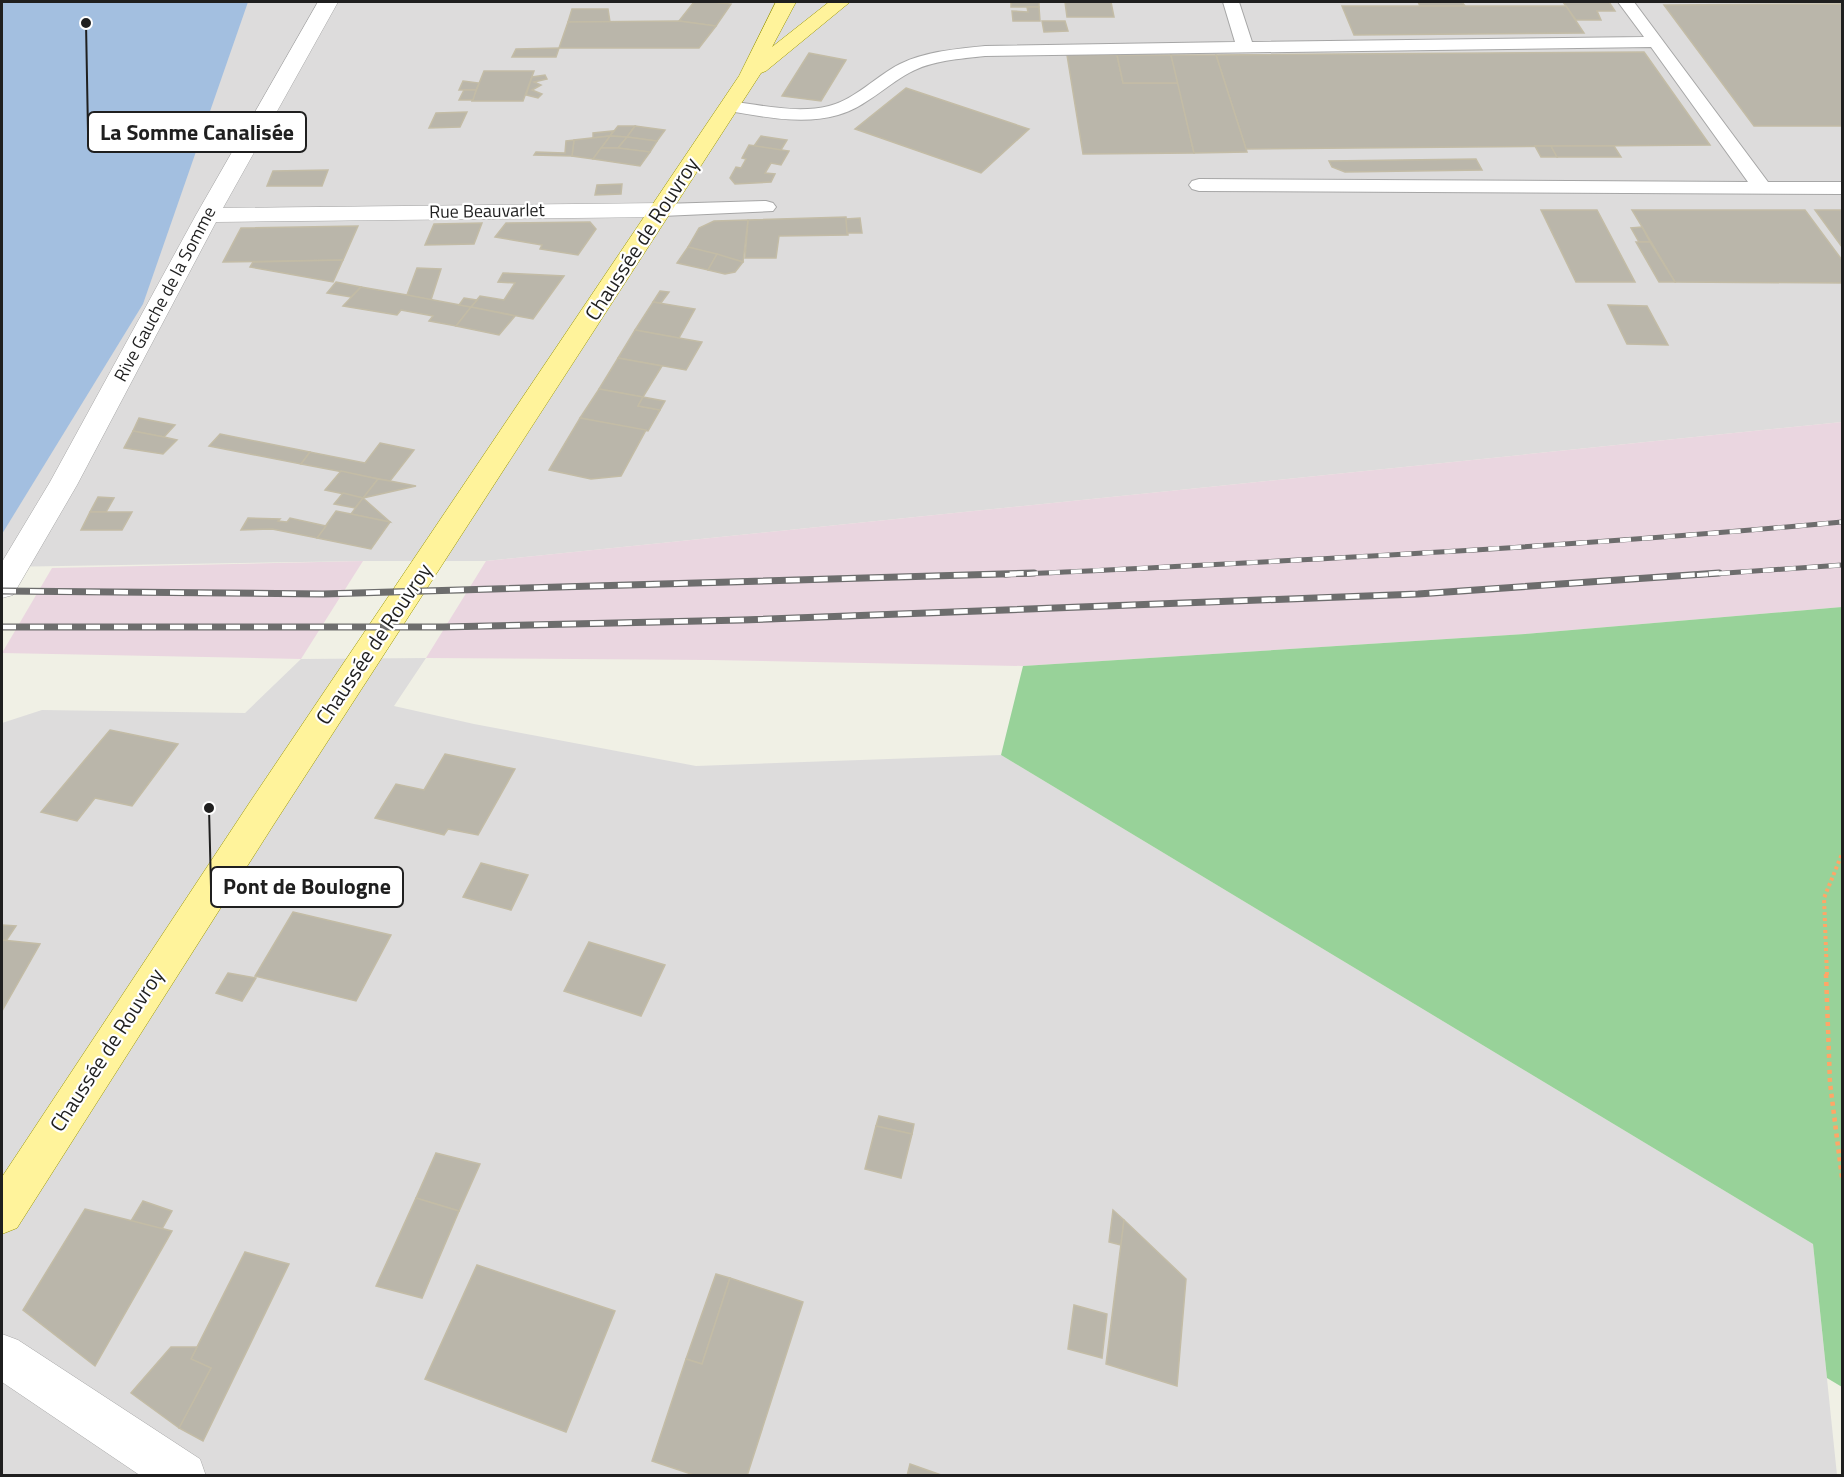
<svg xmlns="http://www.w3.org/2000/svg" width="1844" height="1477" font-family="'Titillium Web',sans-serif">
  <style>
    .residential { fill: #dddcdc }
    .industrial { fill: #ead6e0 }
    .forest { fill: #98d299 }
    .water { fill: #a3bfe0 }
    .building { fill: #bab6aa; stroke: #c3bca6; stroke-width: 1.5 }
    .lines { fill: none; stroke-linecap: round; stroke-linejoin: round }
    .service-casing { stroke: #a6a6a6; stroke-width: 2 }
    .minor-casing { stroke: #a6a6a6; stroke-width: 1 }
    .primary-casing { stroke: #9a9700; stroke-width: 1 }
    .path-far1 { stroke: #ffa667; stroke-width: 4; stroke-dasharray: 3 3; stroke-linecap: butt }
    .path { stroke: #ffa667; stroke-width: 4.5; stroke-dasharray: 4 4; stroke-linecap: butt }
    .service { fill: #fff; fill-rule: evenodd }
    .minor { fill: #fff; fill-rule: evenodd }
    .primary { fill: #fff39b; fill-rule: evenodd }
    .rail-far1-casing { stroke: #6d6d6d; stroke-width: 5 }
    .rail-casing { stroke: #6d6d6d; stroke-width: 7 }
    .rail-far1 { stroke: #fff; stroke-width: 4; stroke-dasharray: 11; stroke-linecap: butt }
    .rail { stroke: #fff; stroke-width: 4.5; stroke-dasharray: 14; stroke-linecap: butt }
    .labels { text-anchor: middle; stroke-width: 4.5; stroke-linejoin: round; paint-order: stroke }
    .far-street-label { font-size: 18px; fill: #1f1f1f; stroke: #fff }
    .street-label { font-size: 21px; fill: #1f1f1f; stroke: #fff }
    .leader { fill: none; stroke: #1f1f1f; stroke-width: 2 }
    .callout-dot { fill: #1f1f1f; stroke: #fff; stroke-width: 2 }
    .callout { fill: #fff; stroke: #1f1f1f; stroke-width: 2 }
    .callout-label { font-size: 22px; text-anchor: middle; font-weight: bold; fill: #1f1f1f }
  </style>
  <rect width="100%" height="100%" fill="#f0f0e5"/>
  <g class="residential">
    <path d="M2 2H1842V422L486 561H363L2 567Z"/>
    <path d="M426 658 394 706 474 724 696 766 1001 755 1813 1244 1837 1475H2V723L42 710 245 713 301 659Z"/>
  </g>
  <g class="industrial">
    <path d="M1842 422V607L1525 634 1023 666 710 660 426 658 486 561Z"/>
    <path d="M363 561 301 659 2 653 52 568Z"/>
  </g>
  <path class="forest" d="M1842 607V1387L1827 1378 1813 1244 1001 755 1023 666 1525 634Z"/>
  <path class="water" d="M2 2H248L143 304 2 534Z"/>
  <g class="building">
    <path d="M694 2H711L731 4 716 26 679 21Z"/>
    <rect x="1011" y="2" width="28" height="5"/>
    <path d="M1065 2H1111L1114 17H1067Z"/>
    <path d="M1418 2H1462L1465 6H1420Z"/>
    <path d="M1563 2H1609L1615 11H1597L1601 20H1576Z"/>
    <path d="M1842 4V126H1754L1664 5Z"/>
    <path d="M1342 6H1566L1584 33 1354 35Z"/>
    <path d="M1027 7H1039L1040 21H1013L1012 11 1028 12Z"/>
    <path d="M572 9H608L610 22H568Z"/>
    <path d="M679 21 716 26 699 48H559L568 22Z"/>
    <path d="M1042 21H1065L1068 31 1044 32Z"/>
    <path d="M559 48 556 57H512L516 49Z"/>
    <path d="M1644 52 1710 145 1246 149 1216 55Z"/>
    <path d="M809 53 846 60 821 101 782 96Z"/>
    <path d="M1067 55H1117L1123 83H1178L1194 153 1083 154Z"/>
    <path d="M1117 55H1171L1178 83H1123Z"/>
    <path d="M1171 55H1216L1247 152 1194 153Z"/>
    <path d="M484 71H534L523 101H472Z"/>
    <path d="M545 75 547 79 534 82 541 85 532 90 542 94 538 98 526 95 532 77Z"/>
    <path d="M463 81 479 83 476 90H459Z"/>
    <path d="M906 88 1029 129 981 173 855 129Z"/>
    <path d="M464 90H476L473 100H459Z"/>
    <path d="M467 112 460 127 429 128 436 113Z"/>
    <path d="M618 126H635L627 137 610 136Z"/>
    <path d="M635 126 665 130 657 141 627 137Z"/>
    <path d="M613 131 610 136 593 138V133Z"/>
    <path d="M610 136 627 137 618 148H601Z"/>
    <path d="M610 136 593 159 572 156 574 140Z"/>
    <path d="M761 136 787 140 781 150 754 146Z"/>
    <path d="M627 137 657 141 650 152 618 148Z"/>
    <path d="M574 140 572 156 534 155 536 152 565 153 566 141Z"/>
    <path d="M749 145 789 151 781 165 771 163 765 173 775 174 771 182 735 184 730 178 736 167 741 168 746 159 742 158Z"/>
    <path d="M1535 146H1551L1557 157H1541Z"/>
    <path d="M1551 146H1614L1621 157H1557Z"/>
    <path d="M601 148H618L650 152 640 166 593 159Z"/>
    <path d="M1476 159 1482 170 1345 172 1332 167 1329 161Z"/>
    <path d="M328 170 322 186H267L273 171Z"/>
    <path d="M622 184 621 194 595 195 597 185Z"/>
    <path d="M1541 210H1597L1635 282H1576Z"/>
    <path d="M1632 210H1805L1842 260V283L1675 282Z"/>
    <path d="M1815 210H1842V247Z"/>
    <path d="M846 217 848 235 779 236 776 258H745L748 220Z"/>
    <path d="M860 218 862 233H847L846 219Z"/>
    <path d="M748 220 743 262 688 247 699 228 714 221Z"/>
    <path d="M590 222 596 229 578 255 540 249 542 245 495 237 506 223Z"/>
    <path d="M482 223 474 244 425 245 434 224Z"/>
    <path d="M358 226 343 260 223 262 241 228Z"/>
    <path d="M1642 227 1650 242H1639L1631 228Z"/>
    <path d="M1636 242H1650L1675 282H1659Z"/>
    <path d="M688 247 717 254 708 270 677 263Z"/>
    <path d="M717 254 743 262 735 272 725 274 708 270Z"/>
    <path d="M343 260 333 282 250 267 253 262Z"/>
    <path d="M417 268 441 269 431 300 407 295Z"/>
    <path d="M503 273 564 276 533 319 471 307 480 296 504 300 515 283 498 282Z"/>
    <path d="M336 282 361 287 351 297 327 293Z"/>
    <path d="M361 287 407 295 471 307 456 326 429 321 433 316 401 310 397 315 343 306Z"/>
    <path d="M660 291 669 292 661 303 653 302Z"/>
    <path d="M464 298 477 300 471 307 459 305Z"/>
    <path d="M653 302 695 309 679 338 635 330Z"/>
    <path d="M1608 305 1647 306 1668 345 1627 344Z"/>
    <path d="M471 307 515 316 499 335 456 326Z"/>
    <path d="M635 330 679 338 702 342 686 370 618 358Z"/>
    <path d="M618 358 662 366 643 397 599 389Z"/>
    <path d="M599 389 643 397 638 406 660 410 648 431 580 418Z"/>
    <path d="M643 397 665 401 660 410 638 406Z"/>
    <path d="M139 418 175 425 164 437 133 431Z"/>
    <path d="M580 418 646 430 621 476 591 479 549 470Z"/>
    <path d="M133 431 164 437 177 440 163 454 124 448Z"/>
    <path d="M220 434 310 452 301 464 209 446Z"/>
    <path d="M380 443 414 450 390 481 301 464 310 452 365 463Z"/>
    <path d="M341 471 378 479 363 498 325 490Z"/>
    <path d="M378 479 390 481 416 486 363 498Z"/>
    <path d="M343 493 363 498 355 508 334 504Z"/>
    <path d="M98 497 114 498 106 512H90Z"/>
    <path d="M363 498 390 522 351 514Z"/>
    <path d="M336 511 351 514 390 522 371 549 317 538Z"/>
    <path d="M90 512H132L122 530H81Z"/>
    <path d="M248 518 280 519 278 521 287 522 290 518 326 526 317 538 272 529 241 530Z"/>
    <path d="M110 730 178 744 132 806 95 798 77 821 41 812Z"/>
    <path d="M445 754 515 769 478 835 448 829 444 835 375 818 396 784 424 790Z"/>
    <path d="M481 863 528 875 511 910 463 897Z"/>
    <path d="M293 912 391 935 356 1001 255 976Z"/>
    <path d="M2 925 16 926 6 941 2 940Z"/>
    <path d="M2 940 40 944 2 1011Z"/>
    <path d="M589 942 665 965 641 1016 564 991Z"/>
    <path d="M228 973 256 978 242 1001 216 993Z"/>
    <path d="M879 1116 914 1124 912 1134 876 1126Z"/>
    <path d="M876 1126 912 1134 901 1178 865 1169Z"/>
    <path d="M436 1153 480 1164 459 1211 416 1198Z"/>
    <path d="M416 1198 459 1211 422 1298 376 1286Z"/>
    <path d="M143 1201 172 1211 162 1229 131 1221Z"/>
    <path d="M85 1209 172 1231 95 1366 23 1310Z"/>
    <path d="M1113 1210 1124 1220 1121 1245 1109 1242Z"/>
    <path d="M1124 1220 1186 1279 1177 1386 1106 1364Z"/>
    <path d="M245 1252 289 1264 203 1441 179 1428 211 1368 191 1359Z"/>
    <path d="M477 1265 615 1311 566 1432 425 1379Z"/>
    <path d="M716 1274 730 1278 702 1364 686 1359Z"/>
    <path d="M730 1278 803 1302 747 1476H697L652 1461 686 1359 702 1364Z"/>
    <path d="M1074 1305 1107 1314 1102 1358 1068 1349Z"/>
    <path d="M171 1347H197L191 1359 211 1368 179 1428 131 1393Z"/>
    <path d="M910 1464 944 1476H907Z"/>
  </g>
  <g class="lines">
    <g class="service-casing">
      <g id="service">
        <path d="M1223 2H1239L1252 42 1644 37 1618 2H1634L1768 182H1842V194L1199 191 1192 189 1189 185 1192 181 1199 179 1748 182 1651 47 985 56C960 59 932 60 909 73 885 86 866 107 838 115 803 125 765 117 729 111L723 110 720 106 723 102 729 101C761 105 797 114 829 106 856 99 876 76 900 64 926 51 957 49 985 46L1235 42Z"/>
        <path d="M766 201 773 203 776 207 773 211 662 216 655 214 652 210 655 206 662 204Z"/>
      </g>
    </g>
    <g class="minor-casing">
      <g id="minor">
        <path d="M318 2H338L223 208 662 203 670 205 673 210 670 215 662 217 216 222 77 485 13 595 2 598V562L50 482 196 215Z"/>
        <path d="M2 1334 18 1340 200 1459 206 1476H141L2 1382Z"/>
      </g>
    </g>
    <g class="primary-casing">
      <path id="primary" d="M776 2H796L772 47 829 2H850L766 71 761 73 274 824 17 1228 2 1234V1177L250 802 739 76Z"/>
    </g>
    <path class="path-far1" d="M1827 975 1824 898 1842 854"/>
    <path class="path" d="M1826 974 1830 1083 1842 1178"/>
    <use href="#service" class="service"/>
    <use href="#minor" class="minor"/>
    <use href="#primary" class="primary"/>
    <g class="rail-far1-casing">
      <g id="rail-far1">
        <path d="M1005 575C1284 561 1563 548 1842 522"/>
        <path d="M1697 575 1842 565"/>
      </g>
    </g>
    <g class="rail-casing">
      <g id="rail">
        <path d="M2 591 323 594 1034 573"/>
        <path d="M2 627H443L742 620 1418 594 1719 573"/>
      </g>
    </g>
    <use href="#rail-far1" class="rail-far1"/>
    <use href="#rail" class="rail"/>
  </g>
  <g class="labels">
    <g class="far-street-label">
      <text transform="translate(487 211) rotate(-1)" y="6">Rue Beauvarlet</text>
      <text transform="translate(165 294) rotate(-62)" y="6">Rive Gauche de la Somme</text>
    </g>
    <g class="street-label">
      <text transform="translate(642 239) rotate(-57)" y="7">Chaussée de Rouvroy</text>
      <text transform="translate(374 644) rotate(-56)" y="7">Chaussée de Rouvroy</text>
      <text transform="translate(107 1050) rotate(-57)" y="7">Chaussée de Rouvroy</text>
    </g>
  </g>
  <path class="leader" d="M86 23L88 132M209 808L211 887"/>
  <g class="callout-dot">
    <circle cx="86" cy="23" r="6"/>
    <circle cx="209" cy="808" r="6"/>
  </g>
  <g class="callout">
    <rect x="88" y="112" width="218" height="40" rx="6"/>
    <rect x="211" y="867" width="192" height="40" rx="6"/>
  </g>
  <g class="callout-label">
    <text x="197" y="140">La Somme Canalisée</text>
    <text x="307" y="894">Pont de Boulogne</text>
  </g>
  <rect width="1844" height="1477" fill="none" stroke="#1f1f1f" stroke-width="6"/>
</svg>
